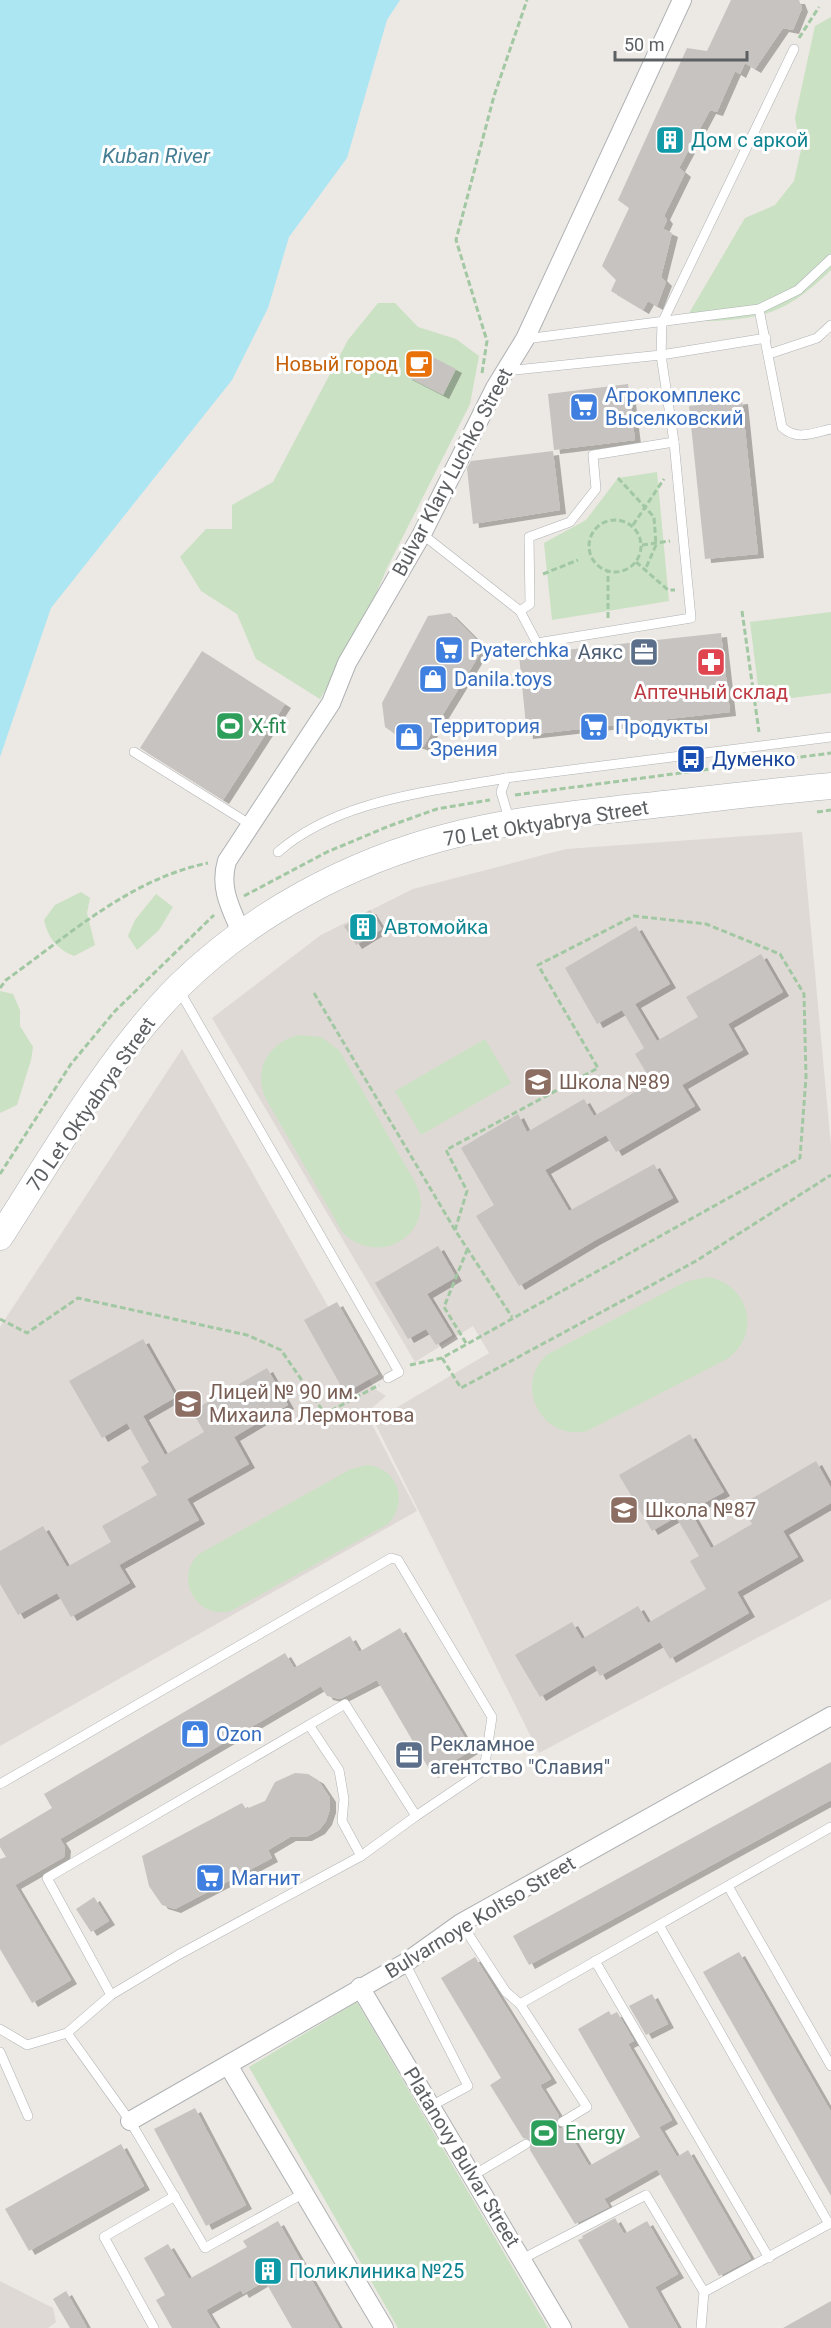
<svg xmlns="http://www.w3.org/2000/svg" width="831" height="2328" font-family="Roboto,sans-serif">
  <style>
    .education { fill: #dfd9d5 }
    .green { fill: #cae1c3 }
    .water { fill: #ace6f3 }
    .building { fill: #c7c3c0; filter: url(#shadow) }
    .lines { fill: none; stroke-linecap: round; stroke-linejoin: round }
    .service-casing { stroke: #afb2b4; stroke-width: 10 }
    .minor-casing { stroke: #afb2b4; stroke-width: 20 }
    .secondary-casing { stroke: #aeb2b5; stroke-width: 27 }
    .path { stroke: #a2c8a3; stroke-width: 3; stroke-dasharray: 6 3; stroke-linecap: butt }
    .service { stroke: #fff; stroke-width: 9 }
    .minor { stroke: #fff; stroke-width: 18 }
    .secondary { stroke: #fff; stroke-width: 26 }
    .labels { text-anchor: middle; stroke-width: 6; stroke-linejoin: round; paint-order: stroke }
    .culture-label { font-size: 20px; fill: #0d838f; stroke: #fff; text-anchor: start }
    .food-label { font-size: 20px; fill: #c56008; stroke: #fff; text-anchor: end }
    .shop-label { font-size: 20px; fill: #366cbe; stroke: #fff; text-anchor: start }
    .street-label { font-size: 20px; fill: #5c6062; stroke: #fff }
    .service-label { font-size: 20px; fill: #4e5e75; stroke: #fff; text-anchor: end }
    .health-label { font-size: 20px; fill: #be3a42; stroke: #fff }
    .leisure-label { font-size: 20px; fill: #27864d; stroke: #fff; text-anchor: start }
    .transit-label { font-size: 20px; fill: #164399; stroke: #fff; text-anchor: start }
    .education-label { font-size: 20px; fill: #785e54; stroke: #fff; text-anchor: start }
    .water-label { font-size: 21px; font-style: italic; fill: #457e93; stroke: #fff }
  </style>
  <defs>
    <filter id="shadow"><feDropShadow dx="6" dy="4" stdDeviation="0" flood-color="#0004"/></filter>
  </defs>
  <rect width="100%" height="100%" fill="#ece8e3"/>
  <g class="education">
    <path d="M802 832 831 1146V1599L539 1753 374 1421 489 1353 473 1326 415 1362 212 1018 321 935 413 889 566 849Z"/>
    <path d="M182 1049 375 1389 386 1396 366 1413 417 1511 0 1746V1327Z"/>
    <path d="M0 2281 53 2308 56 2322 48 2328H0Z"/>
  </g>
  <g class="green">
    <path d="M831 17V270C796 303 777 316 728 320 712 321 702 323 688 315L745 218 775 205 794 181 801 150 795 118 815 26Z"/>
    <path d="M378 303H395L418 327 456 339 479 356 470 404 387 568 359 633 320 699 256 659 237 614 201 591 180 557 206 529H232V505L273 482 348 340Z"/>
    <path d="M657 472 669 601 552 620 544 543 586 520 618 478Z"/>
    <path d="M831 612V693L760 702 750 622Z"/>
    <path d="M81 892 90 898 87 913 95 945 74 956C57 949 48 938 44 920L55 905Z"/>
    <path d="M156 894 173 907 159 930 137 950 128 936 135 920Z"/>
    <path d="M0 991 13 994 20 1010V1026L33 1047 31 1060 17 1105 0 1113Z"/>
    <path d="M299 1035 321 1037 339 1050 416 1184C438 1232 380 1269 343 1233L266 1099C252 1070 269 1042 299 1035Z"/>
    <path d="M485 1039 511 1083 421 1135 395 1091Z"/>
    <path d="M707 1277C750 1284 763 1336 725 1360L587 1431C542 1442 512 1384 548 1354L685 1282Z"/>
    <path d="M367 1465C398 1468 409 1502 388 1524L231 1611C197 1620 173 1578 199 1554L351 1469Z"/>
    <path d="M357 2002 548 2328H398L249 2067Z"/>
  </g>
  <path class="water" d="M0 0H400L387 20 347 158 289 237 268 308 232 380 51 608 0 757Z"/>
  <g class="building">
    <path d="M731 0H799L802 8 793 30 783 28 755 69 745 63 740 74 735 71 717 112 710 110 679 168 685 173 664 216 667 220 663 229 672 233 661 277 666 282 657 306 648 301 643 310 611 291 616 280 602 266 629 208 618 200 687 48 707 51Z"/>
    <path d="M419 350 456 369 443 395 406 376Z"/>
    <path d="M628 384 635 440 554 450 548 394Z"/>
    <path d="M742 400 758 554 705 559 689 406Z"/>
    <path d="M553 451 560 510 473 524 467 468 471 461Z"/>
    <path d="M450 613 484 647 423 747 402 739 385 727 382 703 428 616Z"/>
    <path d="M721 633 730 712 527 735 519 655Z"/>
    <path d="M202 651 285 704 223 800 140 748Z"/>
    <path d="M370 910 382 929 356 945 344 926Z"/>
    <path d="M636 926 670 984 635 1004 657 1041 698 1017 686 997 761 954 783 992 728 1024 743 1050 682 1085 695 1106 616 1152 606 1135 545 1170 569 1211 654 1164 673 1198 594 1241 519 1286 476 1216 494 1205 461 1148 518 1114 527 1132 584 1099 594 1116 652 1082 635 1054 644 1048 622 1010 597 1024 565 968Z"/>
    <path d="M438 1246 456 1277 427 1294 452 1335 436 1345 426 1329 408 1339 375 1283Z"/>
    <path d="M337 1302 378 1374 345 1393 304 1320Z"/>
    <path d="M143 1339 176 1397 143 1416 165 1455 204 1432 192 1411 267 1368 288 1405 234 1437 249 1464 187 1499 199 1520 119 1565 130 1583 71 1617 57 1593 18 1615 0 1584V1551L43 1526 67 1567 111 1542 102 1526 157 1495 141 1467 149 1462 127 1423 102 1438 69 1381Z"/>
    <path d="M690 1434 724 1492 690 1511 711 1548 752 1524 741 1505 816 1461 831 1488V1503L783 1531 798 1557 737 1592 749 1613 670 1659 660 1642 600 1676 594 1665 540 1697 515 1655 572 1622 582 1639 638 1606 648 1623 706 1589 690 1561 699 1556 676 1517 652 1531 619 1475Z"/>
    <path d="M400 1628 472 1750 432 1774 377 1680 340 1699 327 1696 321 1686 60 1839 65 1847 64 1857 15 1885 71 1980 32 2003 0 1949V1859L6 1857 0 1847V1839L52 1808 44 1794 285 1653 294 1668 350 1636 359 1652Z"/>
    <path d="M831 1762V1800L529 1965 513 1936Z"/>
    <path d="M295 1773 308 1774 318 1780 330 1798V1809L326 1821 319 1830 306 1837H290L268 1850 272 1858 175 1909 162 1905 149 1886 142 1856 242 1803 246 1809 265 1801 275 1782Z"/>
    <path d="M94 1897 109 1921 91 1932 76 1909Z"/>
    <path d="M739 1952 831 2112V2196L703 1972Z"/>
    <path d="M475 1957 551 2079 540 2085 559 2116 556 2125 559 2128H566L589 2166 640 2137 578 2029 609 2011 611 2015 617 2012 634 2041 628 2044 672 2120 659 2127 677 2157 688 2150 751 2259 719 2276 657 2169 604 2199 609 2207 575 2224 530 2150 531 2140 523 2138 490 2085 501 2078 441 1978Z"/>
    <path d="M652 1994 668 2024 646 2035 629 2006Z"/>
    <path d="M195 2108 246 2205 206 2226 154 2129Z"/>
    <path d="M121 2144 144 2186 29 2251 5 2209Z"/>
    <path d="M615 2218 624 2234 647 2221 678 2274 655 2287 678 2328H629L578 2240 583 2238 582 2236Z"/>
    <path d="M278 2221 339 2328H292L265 2281 243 2294 241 2290 206 2310 217 2328H172L156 2300 165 2295 144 2258 168 2244 189 2279 247 2247 243 2241Z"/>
    <path d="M66 2291 81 2317 87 2328H70L53 2299Z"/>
    <path d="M831 2301V2328H783Z"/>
  </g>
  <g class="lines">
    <g class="service-casing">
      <g id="service">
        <path d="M759 309 782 427C796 441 813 433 831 429"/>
        <path d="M525 339 759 309 798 290 831 259"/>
        <path d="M769 354 817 338 831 325"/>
        <path d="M506 371 661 355 766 338"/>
        <path d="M422 534 520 611 537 643 691 618 674 442 661 355 662 323 794 49"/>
        <path d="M520 611 530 604 529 537 570 522 596 489 593 455 674 442"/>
        <path d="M134 752 251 825"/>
        <path d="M510 822 501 792 506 778 831 737"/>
        <path d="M278 852C339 799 430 792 506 778"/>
        <path d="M179 990 399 1372 388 1378"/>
        <path d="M309 1725 339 1770 344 1799 342 1821 361 1856"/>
        <path d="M0 1784 391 1558 398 1560 492 1717 484 1770 416 1816 345 1704 47 1878 111 1995 67 2033"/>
        <path d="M728 1886 831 2066"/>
        <path d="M461 1923 506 1992 520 2004 831 1827"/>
        <path d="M595 1961 769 2258"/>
        <path d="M405 1963 468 2086 431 2106"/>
        <path d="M111 1995 178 1955 361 1856 416 1816"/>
        <path d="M520 2004 587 2107 562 2122"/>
        <path d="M0 2029 27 2045 67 2033 130 2121 205 2248 304 2193"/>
        <path d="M0 2052 28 2116"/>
        <path d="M472 2176 526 2144"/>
        <path d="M522 2259 646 2195 704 2292 829 2224 659 1925"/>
        <path d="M154 2328 104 2237 175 2196"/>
        <path d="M701 2328 704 2292"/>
      </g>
    </g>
    <g class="minor-casing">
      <g id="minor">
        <path d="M241 932C230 907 219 887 227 861L331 703 347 663 422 534 495 388 525 339 682 0"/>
        <path d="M360 1987 562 2328"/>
        <path d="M228 2065 384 2328"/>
        <path d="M130 2121 405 1963 461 1923 831 1716"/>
      </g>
    </g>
    <g class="secondary-casing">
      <path id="secondary" d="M0 1237C55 1152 107 1059 179 986 252 914 351 861 450 836 510 820 574 814 635 807 700 800 766 792 831 786"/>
    </g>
    <g class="path">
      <path d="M799 38 819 7"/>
      <path d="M482 373 487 341 456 240 494 96 527 0"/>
      <path d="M618 478 654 517 656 545 645 570"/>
      <circle cx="615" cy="546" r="26"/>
      <path d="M633 525 664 479"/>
      <path d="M642 545 670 541"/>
      <path d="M636 562 668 590H675"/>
      <path d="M543 574 578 560"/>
      <path d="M742 611 759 732"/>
      <path d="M608 618V571"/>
      <path d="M515 795 831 753"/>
      <path d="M817 812 831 810"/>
      <path d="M244 896 327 852 389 826 437 809 490 800"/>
      <path d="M0 988 6 980C69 935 130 879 208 863"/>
      <path d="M314 993 455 1230 512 1317"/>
      <path d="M0 1174 71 1064 115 1011 214 915"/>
      <path d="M0 1319 27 1333 78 1298 247 1335 281 1350 325 1414 379 1385"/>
      <path d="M466 1343 444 1307 467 1250"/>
      <path d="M442 1358 461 1388 696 1261 831 1175"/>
      <path d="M410 1365 442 1358 800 1158 806 1077 804 994 780 954 706 924 634 916 538 965 598 1068 446 1150 467 1191 455 1230"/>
    </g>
    <use href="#service" class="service"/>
    <use href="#minor" class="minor"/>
    <use href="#secondary" class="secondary"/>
  </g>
  <defs>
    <g id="building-square" transform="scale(1.5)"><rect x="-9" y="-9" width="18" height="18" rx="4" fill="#0f9aa8" stroke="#fff"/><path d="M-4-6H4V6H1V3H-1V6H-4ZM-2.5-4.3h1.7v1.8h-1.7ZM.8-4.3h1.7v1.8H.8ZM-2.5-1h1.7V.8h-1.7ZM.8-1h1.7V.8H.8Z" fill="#fff"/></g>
    <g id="cafe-square" transform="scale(1.5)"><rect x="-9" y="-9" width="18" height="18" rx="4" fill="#e8710a" stroke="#fff"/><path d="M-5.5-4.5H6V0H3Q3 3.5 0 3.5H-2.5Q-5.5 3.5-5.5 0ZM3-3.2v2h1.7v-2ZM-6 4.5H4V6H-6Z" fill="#fff"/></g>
    <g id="supermarket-square" transform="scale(1.5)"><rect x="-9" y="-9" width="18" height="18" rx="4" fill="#3f7fe0" stroke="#fff"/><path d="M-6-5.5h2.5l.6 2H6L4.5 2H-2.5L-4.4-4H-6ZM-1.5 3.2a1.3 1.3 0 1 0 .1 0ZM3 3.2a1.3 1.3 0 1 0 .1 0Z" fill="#fff"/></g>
    <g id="office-square" transform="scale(1.5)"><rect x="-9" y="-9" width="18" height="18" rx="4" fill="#5c6f8a" stroke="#fff"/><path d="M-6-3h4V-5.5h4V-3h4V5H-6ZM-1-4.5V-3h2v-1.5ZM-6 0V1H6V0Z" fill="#fff"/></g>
    <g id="pharmacy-square" transform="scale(1.5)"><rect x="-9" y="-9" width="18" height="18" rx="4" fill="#e0444e" stroke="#fff"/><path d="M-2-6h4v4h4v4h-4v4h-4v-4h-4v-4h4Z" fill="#fff"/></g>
    <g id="shop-square" transform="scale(1.5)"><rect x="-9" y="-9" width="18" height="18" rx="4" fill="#3f7fe0" stroke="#fff"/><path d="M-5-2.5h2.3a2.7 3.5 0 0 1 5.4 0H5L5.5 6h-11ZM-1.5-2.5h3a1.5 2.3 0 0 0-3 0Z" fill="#fff"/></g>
    <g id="stadium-square" transform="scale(1.5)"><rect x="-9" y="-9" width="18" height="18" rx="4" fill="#2e9e5b" stroke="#fff"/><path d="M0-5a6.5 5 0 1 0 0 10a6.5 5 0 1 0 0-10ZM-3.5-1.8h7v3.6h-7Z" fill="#fff"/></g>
    <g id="bus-square" transform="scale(1.5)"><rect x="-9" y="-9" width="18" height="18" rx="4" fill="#1a4fb4" stroke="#fff"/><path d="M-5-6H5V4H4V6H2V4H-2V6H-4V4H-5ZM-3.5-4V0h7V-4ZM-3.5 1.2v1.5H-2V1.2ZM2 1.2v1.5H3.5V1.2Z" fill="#fff"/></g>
    <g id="school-square" transform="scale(1.5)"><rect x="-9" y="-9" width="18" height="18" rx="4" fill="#8d6e63" stroke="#fff"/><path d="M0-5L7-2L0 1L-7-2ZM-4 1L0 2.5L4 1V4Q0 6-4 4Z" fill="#fff"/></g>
  </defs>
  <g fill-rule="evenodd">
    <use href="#building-square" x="670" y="140"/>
    <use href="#cafe-square" x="419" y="364"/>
    <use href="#supermarket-square" x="584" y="407"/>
    <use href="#supermarket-square" x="449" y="650"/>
    <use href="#office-square" x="644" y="652"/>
    <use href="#pharmacy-square" x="711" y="662"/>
    <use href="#shop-square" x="433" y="679"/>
    <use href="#stadium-square" x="230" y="726"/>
    <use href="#supermarket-square" x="594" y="727"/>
    <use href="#shop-square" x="409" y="737"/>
    <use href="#bus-square" x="691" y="759"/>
    <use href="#building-square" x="363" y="927"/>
    <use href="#school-square" x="538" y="1082"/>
    <use href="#school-square" x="188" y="1404"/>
    <use href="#school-square" x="624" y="1510"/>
    <use href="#shop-square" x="195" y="1734"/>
    <use href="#office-square" x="409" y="1755"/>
    <use href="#supermarket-square" x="210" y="1878"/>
    <use href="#stadium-square" x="544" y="2133"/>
    <use href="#building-square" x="268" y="2271"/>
  </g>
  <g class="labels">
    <g class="culture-label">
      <text x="691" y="147">Дом с аркой</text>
      <text x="384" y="934">Автомойка</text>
      <text x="289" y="2278">Поликлиника №25</text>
    </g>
    <g class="food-label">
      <text x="398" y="371">Новый город</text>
    </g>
    <g class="shop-label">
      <text x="605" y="402">Агрокомплекс<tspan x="605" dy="23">Выселковский</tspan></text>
      <text x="470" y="657">Pyaterchka</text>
      <text x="454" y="686">Danila.toys</text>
      <text x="430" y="733">Территория<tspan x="430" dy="23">Зрения</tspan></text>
      <text x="615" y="734">Продукты</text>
      <text x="216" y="1741">Ozon</text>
      <text x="231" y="1885">Магнит</text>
    </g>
    <g class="street-label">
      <text transform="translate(452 472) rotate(-62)" y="7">Bulvar Klary Luchko Street</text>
      <text transform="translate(546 823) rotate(-9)" y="7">70 Let Oktyabrya Street</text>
      <text transform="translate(91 1104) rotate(-55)" y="7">70 Let Oktyabrya Street</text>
      <text transform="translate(480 1917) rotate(-31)" y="7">Bulvarnoye Koltso Street</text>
      <text transform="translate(462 2157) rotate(59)" y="7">Platanovy Bulvar Street</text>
    </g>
    <g class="service-label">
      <text x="623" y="659">Аякс</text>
      <text x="430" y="1751" text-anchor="start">Рекламное<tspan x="430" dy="23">агентство "Славия"</tspan></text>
    </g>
    <g class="health-label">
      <text x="711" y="699">Аптечный склад</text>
    </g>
    <g class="leisure-label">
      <text x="251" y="733">X-fit</text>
      <text x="565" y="2140">Energy</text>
    </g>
    <g class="transit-label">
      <text x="712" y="766">Думенко</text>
    </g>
    <g class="education-label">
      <text x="559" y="1089">Школа №89</text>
      <text x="209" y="1399">Лицей № 90 им.<tspan x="209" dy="23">Михаила Лермонтова</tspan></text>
      <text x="645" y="1517">Школа №87</text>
    </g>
    <g class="water-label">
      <text x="156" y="163">Kuban River</text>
    </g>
  </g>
  <path d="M615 51v9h132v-9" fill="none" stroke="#5c6062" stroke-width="3"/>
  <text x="624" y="51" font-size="18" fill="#5c6062" stroke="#ffffff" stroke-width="4.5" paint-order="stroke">50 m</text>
</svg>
